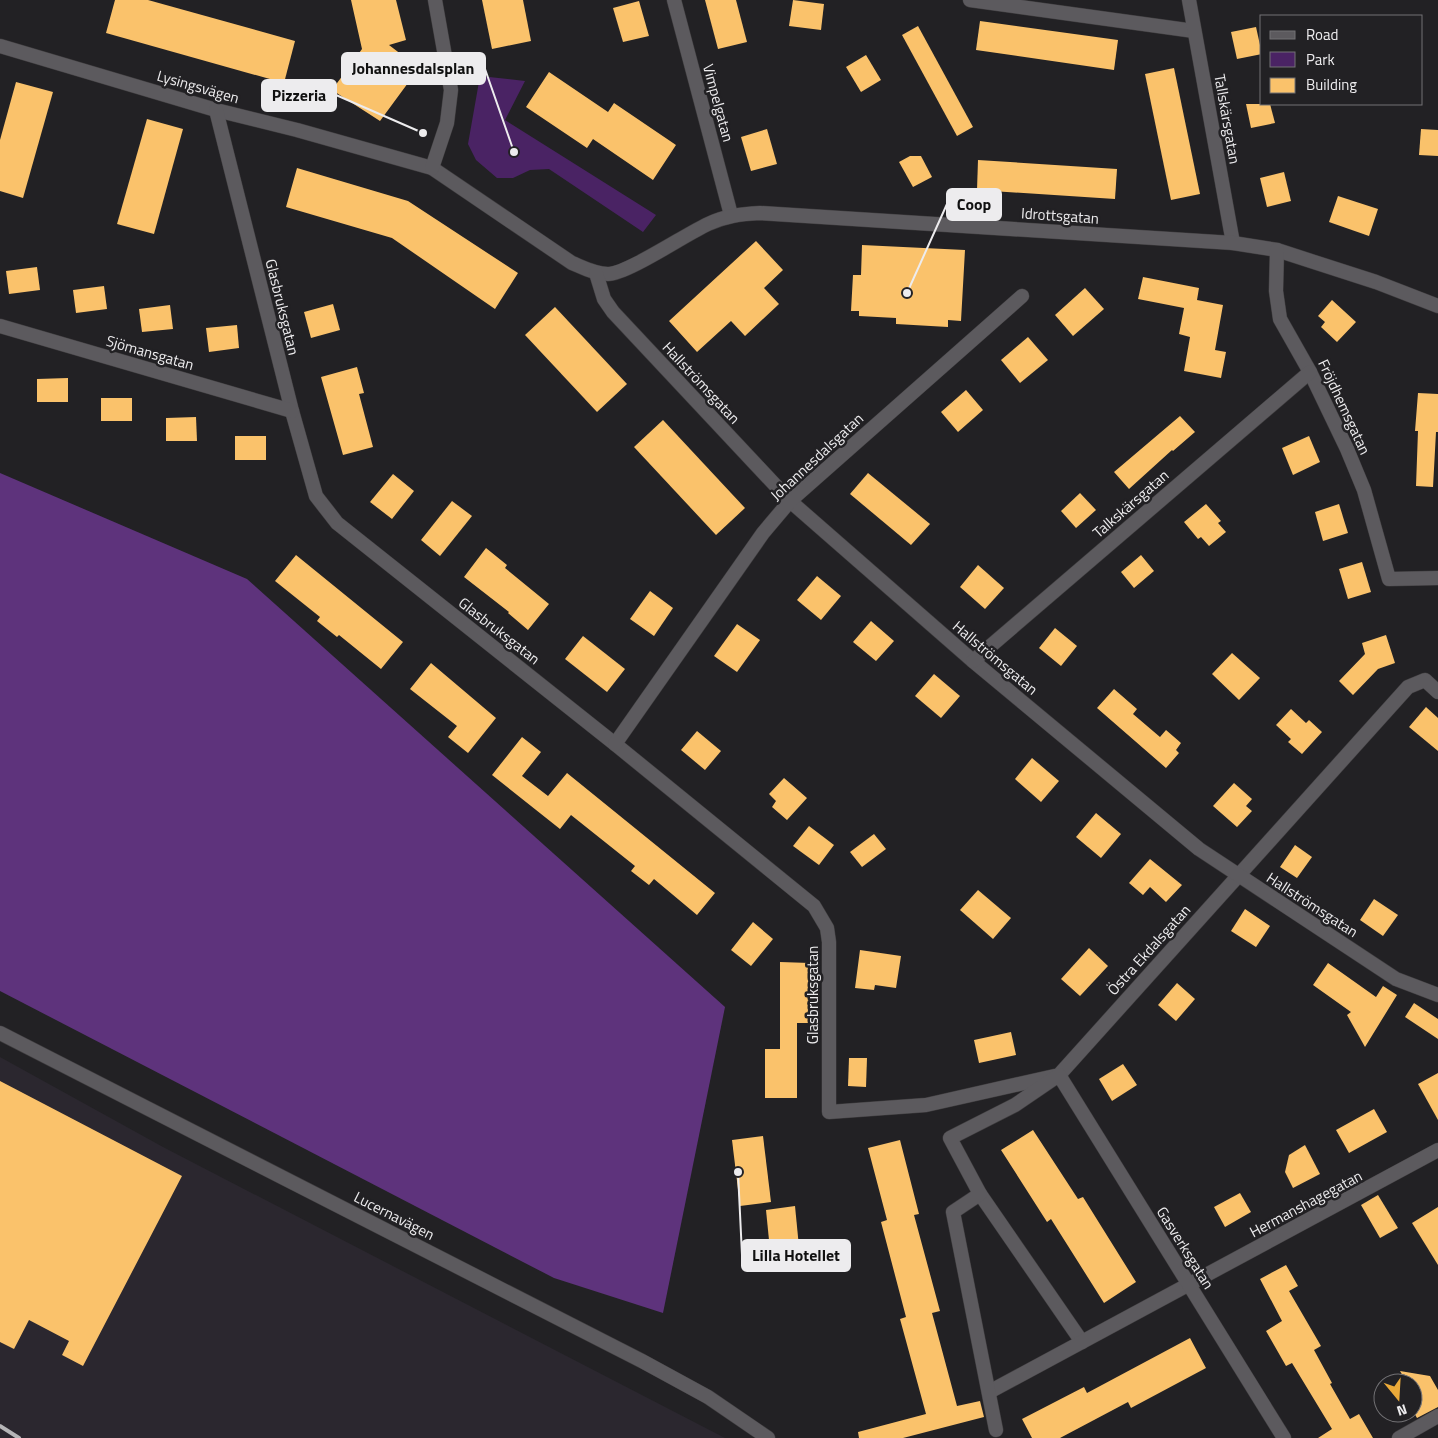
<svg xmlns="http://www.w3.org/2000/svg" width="1438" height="1438" font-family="'Titillium Web',sans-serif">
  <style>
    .built { fill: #2b272f }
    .green { fill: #4a2364 }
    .forest { fill: #5e337c }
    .building { fill: #fac26b }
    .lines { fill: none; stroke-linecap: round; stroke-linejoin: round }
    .minor-casing { stroke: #3e3c3e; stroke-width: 15 }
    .tertiary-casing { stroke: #3e3c3e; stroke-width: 15 }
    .minor { stroke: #5c5a5e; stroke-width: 14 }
    .tertiary { stroke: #5c5a5e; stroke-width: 14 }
    .rail { stroke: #b6b5b7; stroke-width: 4 }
    .labels { text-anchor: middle; stroke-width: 5; stroke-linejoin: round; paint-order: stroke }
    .street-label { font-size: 15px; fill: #edecee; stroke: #222124 }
    .leader { fill: none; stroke: #edecee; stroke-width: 2 }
    .callout-dot { fill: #edecee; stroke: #222124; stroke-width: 2 }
    .callout { fill: #edecee; stroke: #edecee; stroke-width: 2 }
    .callout-label { font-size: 16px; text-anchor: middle; font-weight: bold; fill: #111 }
  </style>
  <rect width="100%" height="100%" fill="#222124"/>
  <path class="built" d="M0 1057 163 1147 725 1438H0Z"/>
  <path class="green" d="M480 76 525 81 505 120 656 215 643 232 549 169 530 170 513 178H497L476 160 468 144Z"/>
  <path class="forest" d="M0 473 247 579 725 1007 663 1313 554 1278 0 991Z"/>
  <g class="building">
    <path d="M115 0H148L295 41 284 83 106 33Z"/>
    <path d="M351 0H396L406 40 389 45 419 68 380 121 332 90 362 49Z"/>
    <path d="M482 0H523L531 41 492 49Z"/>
    <path d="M705 0H736L747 42 718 49Z"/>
    <path d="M793 0 824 4 821 30 789 26Z"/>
    <path d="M639 1 649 36 623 42 613 8Z"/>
    <path d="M980 21 1118 40 1114 70 976 50Z"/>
    <path d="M918 26 973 127 957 136 902 35Z"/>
    <path d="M1256 27 1262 54 1237 59 1231 32Z"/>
    <path d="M866 55 881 80 861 92 846 67Z"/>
    <path d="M1174 68 1200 194 1171 200 1145 74Z"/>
    <path d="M549 72 608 112 614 103 676 145 653 180 593 139 587 148 526 107Z"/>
    <path d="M16 82 53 92 23 198 0 191V140Z"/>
    <path d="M1246 104H1270L1275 123 1251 128Z"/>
    <path d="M147 119 183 129 154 234 117 224Z"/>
    <path d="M767 129 777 164 751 171 741 137Z"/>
    <path d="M1421 129 1438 130V156L1419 155Z"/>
    <path d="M910 156H921L932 177 913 187 899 162Z"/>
    <path d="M978 160 1117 169 1115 199 977 190Z"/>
    <path d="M297 168 408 201 518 273 495 309 392 238 286 207Z"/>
    <path d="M1284 172 1291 201 1267 207 1260 178Z"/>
    <path d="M1338 196 1378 209 1369 236 1329 222Z"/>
    <path d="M756 241 783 270 764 288 779 304 745 336 731 321 697 352 669 321Z"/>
    <path d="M862 245 965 250 961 321 948 320V327L896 324V318L859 316V311H851L853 275H861Z"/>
    <path d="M37 267 40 290 9 294 6 271Z"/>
    <path d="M1143 277 1199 288 1197 300 1223 305 1215 350 1226 352 1221 378 1184 371 1190 337 1179 334 1184 308 1138 299Z"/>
    <path d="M104 286 107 309 76 313 73 290Z"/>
    <path d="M1085 288 1104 309 1073 336 1055 315Z"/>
    <path d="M1332 300 1356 322 1337 342 1321 327 1325 322 1318 316Z"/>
    <path d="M333 304 340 330 311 338 304 312Z"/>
    <path d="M170 305 173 329 142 332 139 309Z"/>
    <path d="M555 307 627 384 597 412 525 335Z"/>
    <path d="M237 325 239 348 209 352 206 328Z"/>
    <path d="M1028 337 1048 360 1020 383 1001 360Z"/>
    <path d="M357 367 364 393 359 394 373 447 343 455 321 377Z"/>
    <path d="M68 378V402H37V379Z"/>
    <path d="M966 390 983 410 958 432 941 412Z"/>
    <path d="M1418 393 1438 394V432H1436L1433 487 1416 486 1418 431H1415Z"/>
    <rect x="101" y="398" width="31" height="23"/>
    <path d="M1180 416 1195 432 1173 451 1172 450 1129 489 1114 472Z"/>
    <path d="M196 417 197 441H166V418Z"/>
    <path d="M663 420 745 508 716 535 634 447Z"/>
    <rect x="235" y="436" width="31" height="24"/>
    <path d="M1309 436 1320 462 1293 475 1282 448Z"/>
    <path d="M868 473 930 524 911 545 850 494Z"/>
    <path d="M393 474 414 491 392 519 370 502Z"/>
    <path d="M1080 493 1096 510 1076 528 1061 511Z"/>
    <path d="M452 501 472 516 440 556 421 540Z"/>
    <path d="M1206 504 1221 521 1218 523 1226 532 1209 546 1201 537 1198 539 1184 522Z"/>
    <path d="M1339 504 1348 533 1323 541 1315 512Z"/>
    <path d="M486 548 507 565 505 568 549 604 528 630 508 613 509 612 464 577Z"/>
    <path d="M296 555 403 642 381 669 339 635 337 637 317 621 320 617 275 581Z"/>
    <path d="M1141 555 1154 571 1134 588 1121 572Z"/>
    <path d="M1362 562 1371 592 1348 599 1339 569Z"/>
    <path d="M978 565 1004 588 985 609 960 587Z"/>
    <path d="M817 576 841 596 821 620 797 600Z"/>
    <path d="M650 591 673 608 654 636 630 619Z"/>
    <path d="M871 621 894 641 876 661 853 642Z"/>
    <path d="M737 624 760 640 737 672 714 656Z"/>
    <path d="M1055 628 1077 646 1061 666 1039 648Z"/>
    <path d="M1386 635 1395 663 1378 669 1353 695 1339 681 1365 654 1362 643Z"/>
    <path d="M583 636 625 669 607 692 565 659Z"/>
    <path d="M1232 653 1260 678 1239 700 1212 674Z"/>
    <path d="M431 663 496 718 468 753 448 737 457 726 410 689Z"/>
    <path d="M934 674 960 696 941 718 915 696Z"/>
    <path d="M1114 689 1137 709 1133 714 1160 737 1166 730 1181 743 1176 750 1179 753 1166 768 1097 708Z"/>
    <path d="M1426 707 1438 718V751L1409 727Z"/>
    <path d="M1291 709 1306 723 1309 720 1322 732 1302 754 1288 742 1291 739 1276 725Z"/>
    <path d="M697 731 721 751 705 770 681 750Z"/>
    <path d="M522 737 541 752 522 776 548 796 567 773 715 893 697 915 654 879 649 885 631 871 635 866 571 815 560 829 492 775Z"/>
    <path d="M1032 758 1059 781 1041 802 1015 779Z"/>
    <path d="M784 778 807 798 787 820 772 807 776 801 769 794Z"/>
    <path d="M1234 783 1252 799 1246 806 1252 811 1237 827 1213 806Z"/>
    <path d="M1096 813 1121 834 1101 858 1076 837Z"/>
    <path d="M809 826 834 845 819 865 793 846Z"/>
    <path d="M874 834 886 849 862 867 850 852Z"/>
    <path d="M1295 845 1312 857 1297 878 1280 867Z"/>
    <path d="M1150 859 1182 885 1166 902 1150 887 1143 895 1129 883Z"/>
    <path d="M978 890 1011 918 993 939 960 910Z"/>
    <path d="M1374 899 1398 915 1383 936 1360 920Z"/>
    <path d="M1245 909 1270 926 1256 947 1231 931Z"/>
    <path d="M753 922 773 939 751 966 731 950Z"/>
    <path d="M1089 948 1108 966 1080 996 1061 979Z"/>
    <path d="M860 950 901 956 896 988 875 985 874 990 855 988Z"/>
    <path d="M780 962 810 963V1023H797V1098H765V1049H780Z"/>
    <path d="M1328 963 1376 997 1383 986 1397 995 1365 1047 1347 1015 1351 1012 1313 985Z"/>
    <path d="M1177 983 1195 999 1176 1021 1158 1005Z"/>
    <path d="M1414 1003 1438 1019V1039L1405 1017Z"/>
    <path d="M1011 1032 1016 1055 979 1063 974 1040Z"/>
    <path d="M849 1058H867L866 1087 848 1086Z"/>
    <path d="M1123 1064 1137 1085 1112 1101 1099 1079Z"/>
    <path d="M1438 1073V1120L1418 1084Z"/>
    <path d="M0 1081 182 1176 83 1366 62 1355 69 1341 29 1320 14 1349 0 1342Z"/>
    <path d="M1374 1109 1387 1132 1349 1153 1336 1130Z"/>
    <path d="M1033 1130 1078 1199 1083 1197 1136 1282 1104 1303 1051 1219 1047 1222 1001 1150Z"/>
    <path d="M763 1136 771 1202 740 1206 732 1140Z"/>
    <path d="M900 1140 919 1214 914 1215 940 1311 932 1313 957 1406 980 1401 984 1417 903 1438H859L858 1432 926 1414 900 1319 906 1317 881 1222 887 1220 868 1148Z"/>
    <path d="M1305 1145 1320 1174 1293 1188 1285 1172 1289 1155Z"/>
    <path d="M1240 1193 1251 1212 1225 1227 1214 1207Z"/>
    <path d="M1378 1195 1398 1228 1380 1238 1361 1205Z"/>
    <path d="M795 1206 799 1247 770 1250 766 1210Z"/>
    <path d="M1438 1207V1265L1412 1223Z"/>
    <path d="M1286 1265 1298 1286 1289 1291 1321 1346 1314 1350 1332 1383 1330 1384 1350 1419 1359 1414 1373 1438H1318L1332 1429 1292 1363 1286 1366 1266 1331 1282 1321 1260 1279Z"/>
    <path d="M1190 1338 1206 1368 1131 1408 1128 1402 1060 1438H1032L1022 1419 1084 1387 1087 1393Z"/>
    <path d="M1400 1371 1430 1376 1438 1390V1407L1417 1418 1413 1411V1383H1407Z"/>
  </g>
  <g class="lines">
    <g class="minor-casing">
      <g id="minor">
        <path d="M674 0 731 215"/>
        <path d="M970 0 1194 31"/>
        <path d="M1189 0 1233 243"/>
        <path d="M0 46 216 110 297 130 432 168 572 263C584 268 595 274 608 274 627 274 686 234 708 224 725 216 741 214 760 213L1233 243 1277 250 1376 282 1438 306"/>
        <path d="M216 110 292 411 316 496 337 523 615 744 814 906 827 928 829 942V1112L926 1105 1059 1075 1408 687 1425 680 1438 692"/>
        <path d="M432 168 447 123 451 90 435 0"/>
        <path d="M1277 250 1276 291 1280 319 1310 372 1347 449 1364 490 1389 579 1438 578"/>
        <path d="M596 273 604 299 613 312 790 501 973 661 1199 849 1396 979 1438 995"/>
        <path d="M0 326 292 411"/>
        <path d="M973 661 1310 372"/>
        <path d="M615 744 763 533 790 501 1022 296"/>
        <path d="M980 1194 1082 1342"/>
        <path d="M989 1392 1438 1150"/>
        <path d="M996 1430 953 1212 980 1194 950 1138 1015 1105 1059 1075 1284 1438"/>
        <path d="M1399 1438 1438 1416"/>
      </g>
    </g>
    <g class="tertiary-casing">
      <path id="tertiary" d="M0 1033 642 1361 708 1397 768 1438"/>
    </g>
    <use href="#minor" class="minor"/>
    <use href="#tertiary" class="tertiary"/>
    <path class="rail" d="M0 1426 19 1438"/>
  </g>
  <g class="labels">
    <g class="street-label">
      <text transform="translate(198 87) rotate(16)" y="5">Lysingsvägen</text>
      <text transform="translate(718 103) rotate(75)" y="5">Vimpelgatan</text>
      <text transform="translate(1227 119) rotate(80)" y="5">Tallskärsgatan</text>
      <text transform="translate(1060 216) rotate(4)" y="5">Idrottsgatan</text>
      <text transform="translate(282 307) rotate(76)" y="5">Glasbruksgatan</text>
      <text transform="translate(150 353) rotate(16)" y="5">Sjömansgatan</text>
      <text transform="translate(701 383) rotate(47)" y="5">Hallströmsgatan</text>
      <text transform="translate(1344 407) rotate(65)" y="5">Fröjdhemsgatan</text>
      <text transform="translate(817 457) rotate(-43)" y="5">Johannesdalsgatan</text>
      <text transform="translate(1131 504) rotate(-41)" y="5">Talkskärsgatan</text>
      <text transform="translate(499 631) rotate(38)" y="5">Glasbruksgatan</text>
      <text transform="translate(995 658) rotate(40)" y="5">Hallströmsgatan</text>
      <text transform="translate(1312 905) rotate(33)" y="5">Hallströmsgatan</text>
      <text transform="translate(1149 950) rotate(-48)" y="5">Östra Ekdalsgatan</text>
      <text transform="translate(813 995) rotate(-90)" y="5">Glasbruksgatan</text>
      <text transform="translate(1306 1204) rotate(-28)" y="5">Hermanshagegatan</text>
      <text transform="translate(394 1216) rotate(27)" y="5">Lucernavägen</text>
      <text transform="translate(1185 1248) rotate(58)" y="5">Gasverksgatan</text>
    </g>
  </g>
  <path class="leader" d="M514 152L485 69M423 133L336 95M907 293L947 204M738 1172L742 1255"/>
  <g class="callout-dot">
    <circle cx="514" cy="152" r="5"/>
    <circle cx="423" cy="133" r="5"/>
    <circle cx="907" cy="293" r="5"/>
    <circle cx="738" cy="1172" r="5"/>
  </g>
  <g class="callout">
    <rect x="342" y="53" width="143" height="31" rx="5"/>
    <rect x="262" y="80" width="74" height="31" rx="5"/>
    <rect x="947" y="189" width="54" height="31" rx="5"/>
    <rect x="742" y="1240" width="108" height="31" rx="5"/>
  </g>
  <g class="callout-label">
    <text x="413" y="74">Johannesdalsplan</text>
    <text x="299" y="101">Pizzeria</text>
    <text x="974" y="210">Coop</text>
    <text x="796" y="1261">Lilla Hotellet</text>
  </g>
  <rect x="1260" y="15" width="162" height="90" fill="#222124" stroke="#737275"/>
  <rect x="1270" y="31" width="25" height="8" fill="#5c5a5e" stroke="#737275"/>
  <text x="1306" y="40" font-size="15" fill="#edecee">Road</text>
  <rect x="1270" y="52" width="25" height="15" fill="#4a2364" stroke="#737275"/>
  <text x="1306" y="65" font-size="15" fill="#edecee">Park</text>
  <rect x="1270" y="78" width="25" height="15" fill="#fac26b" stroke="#737275"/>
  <text x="1306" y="90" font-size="15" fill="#edecee">Building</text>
  <g transform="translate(1398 1398) rotate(162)"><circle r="24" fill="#222124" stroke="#737275"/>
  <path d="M0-4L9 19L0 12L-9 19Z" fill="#ebaa39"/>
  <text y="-8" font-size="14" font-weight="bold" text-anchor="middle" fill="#edecee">N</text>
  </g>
</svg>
